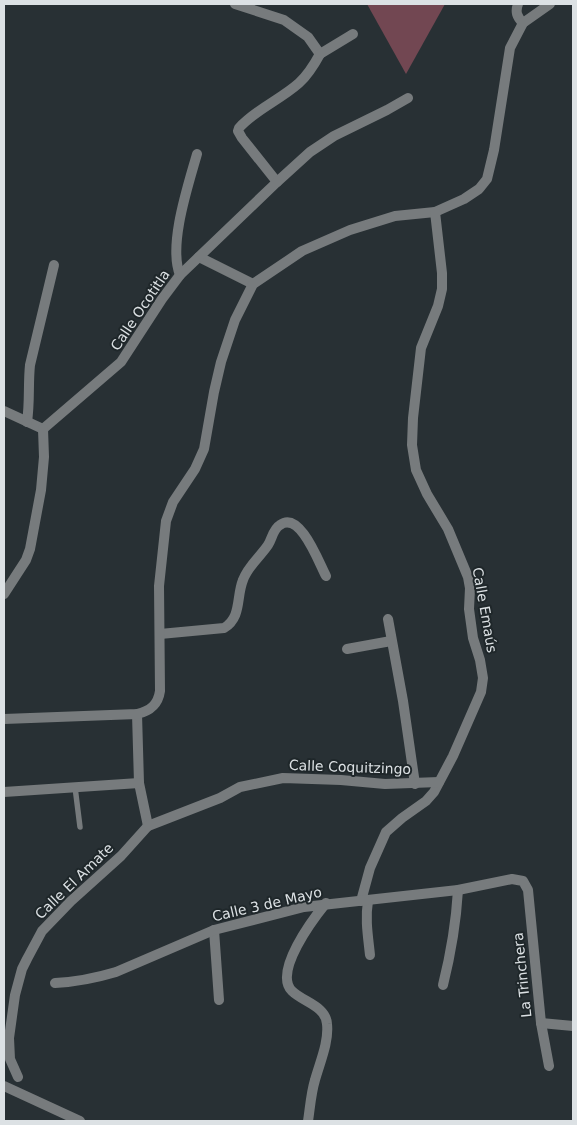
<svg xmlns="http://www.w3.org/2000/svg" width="577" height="1125" font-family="'DejaVu Sans',sans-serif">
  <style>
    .forest { fill: #724752 }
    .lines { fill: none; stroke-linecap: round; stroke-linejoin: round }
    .service { stroke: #777b7d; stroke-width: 5.5 }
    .minor { stroke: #777b7d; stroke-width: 10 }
    .labels { text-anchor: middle; stroke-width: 4; stroke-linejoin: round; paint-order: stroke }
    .street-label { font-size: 14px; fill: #dce1e4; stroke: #1f272a }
  </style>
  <rect width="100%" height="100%" fill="#283034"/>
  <path class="forest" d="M367 4H445L406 74Z"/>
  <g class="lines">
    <path class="service" d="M75 787 80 827"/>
    <g class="minor">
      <path d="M235 4 284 20 308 37 320 54C314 65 308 75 299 83 280 100 256 109 239 128L238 131 242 138 277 182"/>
      <path d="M518 4C515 12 517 17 523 23"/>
      <path d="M320 54 353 34"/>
      <path d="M199 257 253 284"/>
      <path d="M180 275C168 245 188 186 197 154"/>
      <path d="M4 411 43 429"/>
      <path d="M27 422C30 402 28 384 30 365L54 265"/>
      <path d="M43 429 121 362 162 299 180 275 277 182 310 152 334 136 387 110 408 98"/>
      <path d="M4 594 26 560 30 549 41 490 44 457 43 429"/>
      <path d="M388 619 403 701 415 784"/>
      <path d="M160 634 224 628C242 617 236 597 243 580 248 566 260 557 268 545 272 539 273 529 280 525 300 510 319 563 326 576"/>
      <path d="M347 649 391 641"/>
      <path d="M137 714 139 783 148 826"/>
      <path d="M4 719 137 714C150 711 158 705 160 691L159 586 166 521 173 502 195 469 204 449 214 392 221 362 235 320 253 284 302 251 350 230 395 216 435 212 464 199 479 189 487 179 494 150 510 48 523 23 550 4"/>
      <path d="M4 792 139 783"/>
      <path d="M361 901 370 868 386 832 402 818 426 801 434 792 453 756 481 692 483 678 480 660 473 638 469 609 470 588 468 577 448 529 427 494 416 470 412 445 413 418 421 348 438 306 442 289V273L435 212"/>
      <path d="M368 901C365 919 368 936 370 955"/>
      <path d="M214 930 219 1000"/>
      <path d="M55 983C76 982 96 978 116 972L214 930 304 907 458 890 512 879 523 881 528 890 541 1023 549 1066"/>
      <path d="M443 985C451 953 456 924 458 890"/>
      <path d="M541 1023 573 1026"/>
      <path d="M18 1077 10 1059 9 1038 15 995 22 969 27 959 42 931 71 901 121 856 148 826 220 798 240 787 283 778 341 780 385 784 439 782"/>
      <path d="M4 1086 80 1121"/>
      <path d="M308 1121C310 1108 311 1093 315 1080 320 1062 329 1042 327 1024 326 1006 303 1002 292 991 273 972 313 919 326 903"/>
    </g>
  </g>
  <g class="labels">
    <g class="street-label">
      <text transform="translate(140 310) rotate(-56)" y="5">Calle Ocotitla</text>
      <text transform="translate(485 610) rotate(80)" y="5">Calle Emaús</text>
      <text transform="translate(350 767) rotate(2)" y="5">Calle Coquitzingo</text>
      <text transform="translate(74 881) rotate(-44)" y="5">Calle El Amate</text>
      <text transform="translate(267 904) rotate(-13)" y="5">Calle 3 de Mayo</text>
      <text transform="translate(522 975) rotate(-96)" y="5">La Trinchera</text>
    </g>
  </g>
  <rect width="577" height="1125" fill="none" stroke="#dce1e4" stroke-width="10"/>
</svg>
